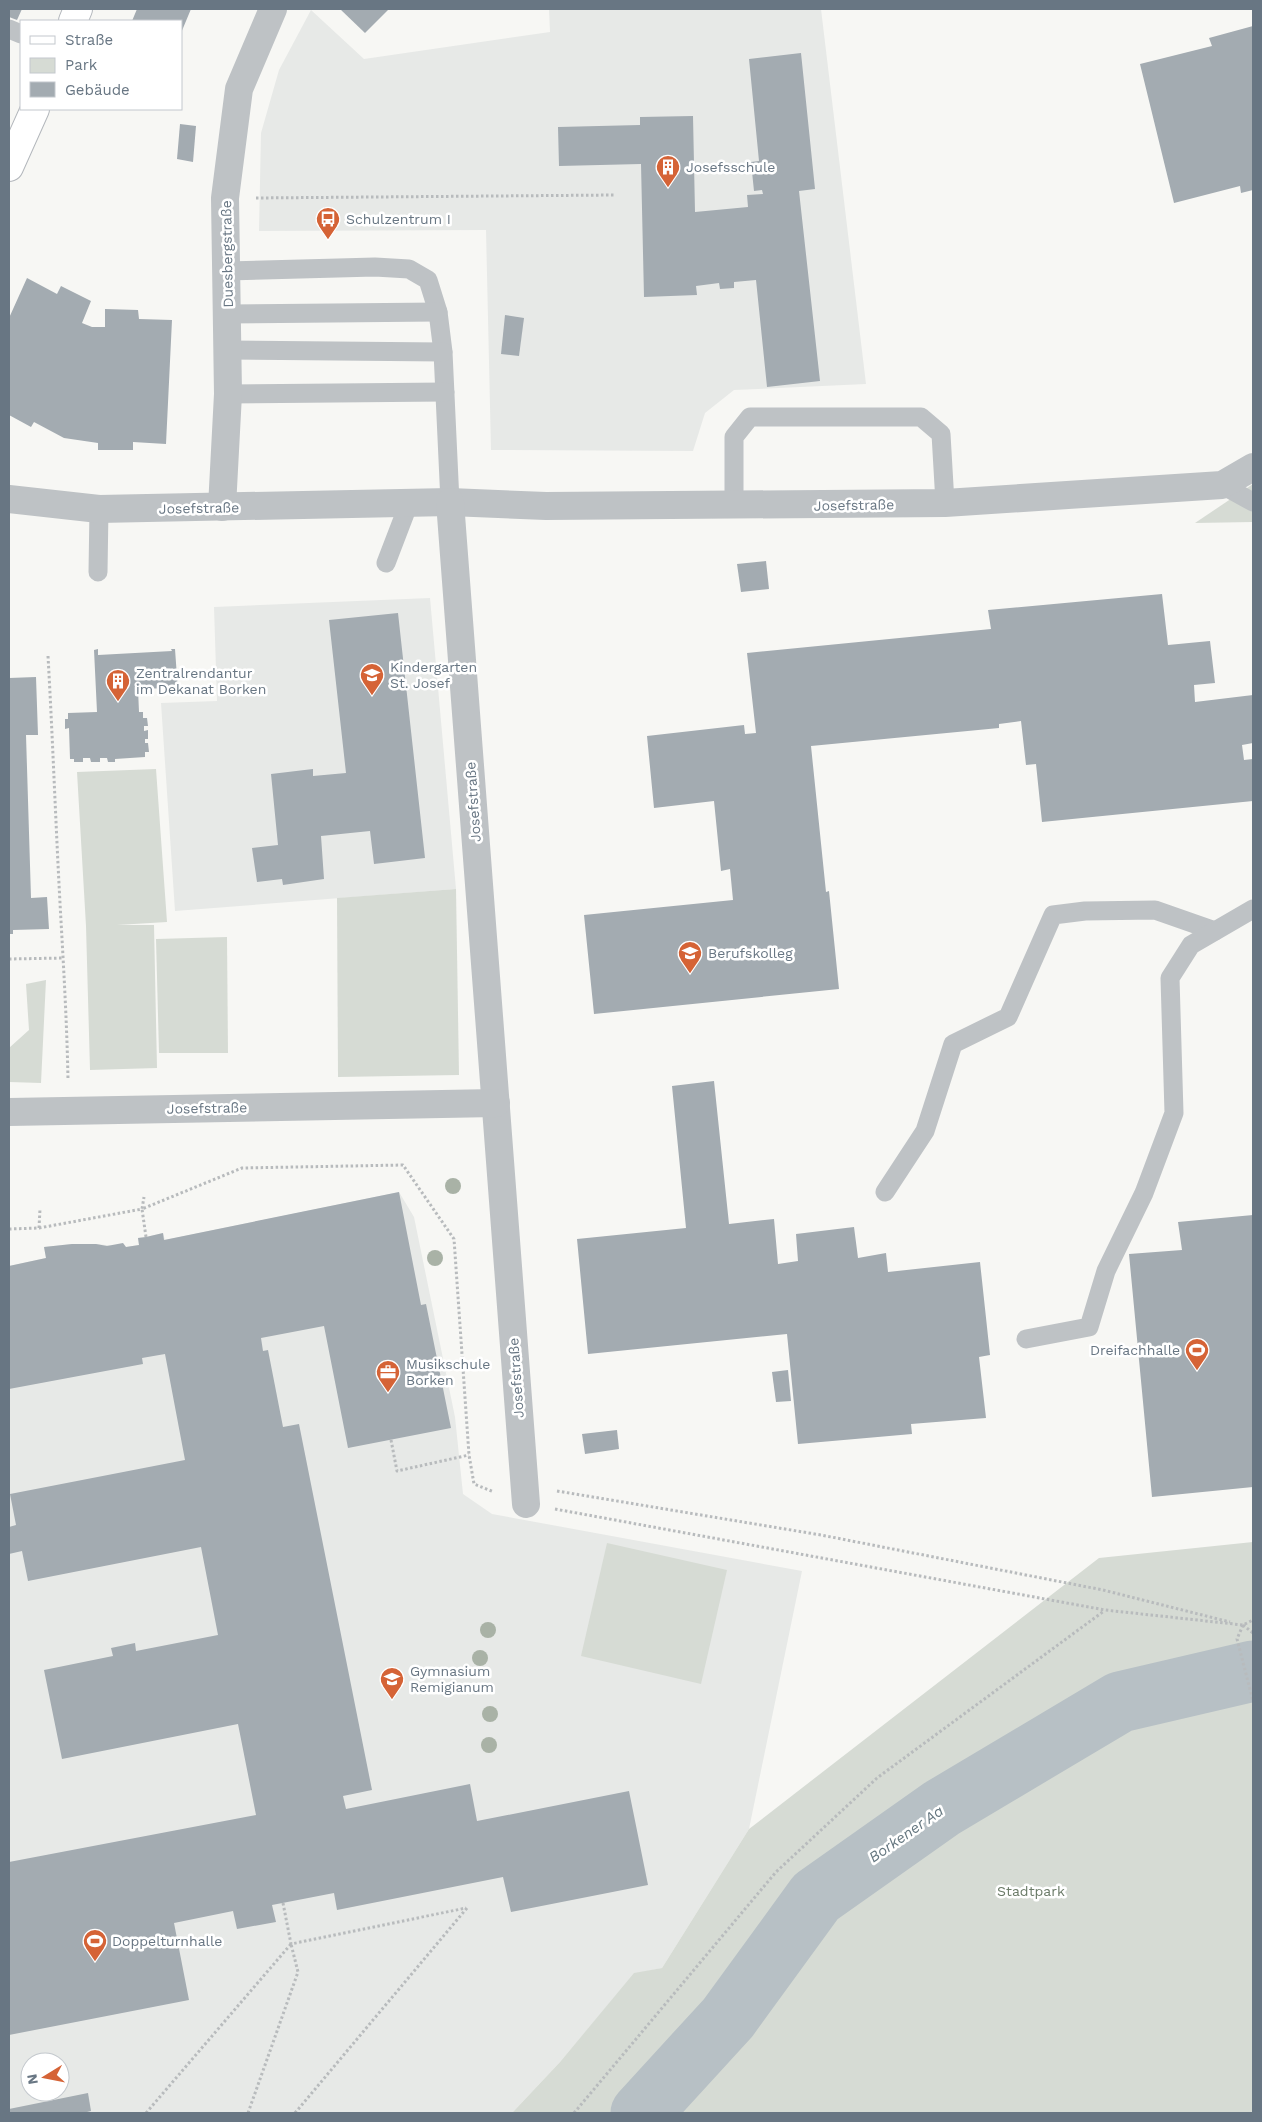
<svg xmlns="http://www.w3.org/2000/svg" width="1262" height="2122" font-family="'Work Sans',sans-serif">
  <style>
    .built { fill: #e7e9e7; fill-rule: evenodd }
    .green { fill: #d6dbd4 }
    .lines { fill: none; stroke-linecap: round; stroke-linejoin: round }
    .river { stroke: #b7c0c5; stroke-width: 61 }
    .building { fill: #a3abb1 }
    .secondary-casing { stroke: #b3b7bc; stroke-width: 30 }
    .path { stroke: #b8bbbd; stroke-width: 3; stroke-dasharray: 2.5 2.5; stroke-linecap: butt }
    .service { stroke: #bec2c5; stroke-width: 19 }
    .minor { stroke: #bec2c5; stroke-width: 28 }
    .secondary { stroke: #fff; stroke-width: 28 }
    .tree { fill: #a9b2a6 }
    .labels { text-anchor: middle; stroke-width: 5; stroke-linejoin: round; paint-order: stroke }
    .poi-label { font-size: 14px; fill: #687683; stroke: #fff; text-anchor: start }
    .street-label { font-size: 14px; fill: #687683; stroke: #fff }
    .park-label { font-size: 14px; fill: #6a7a67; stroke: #fff }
    .water-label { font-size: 15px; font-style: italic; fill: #64767f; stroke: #fff }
  </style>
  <rect width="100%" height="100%" fill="#f7f7f4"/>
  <g class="built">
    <path d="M549 9H821L866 384 734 390 705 413 693 451 491 450 486 230 259 231 261 133 279 70 311 10 364 59 550 32Z"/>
    <path d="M430 598 456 889 175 911 161 703 217 701 214 607Z"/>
    <path d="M399 1192 414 1217 455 1417 463 1494 492 1514 802 1571 749 1829 662 1968 634 1974 560 2062 512 2113H9V1266L46 1258 44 1247 72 1244H96L126 1247 139 1245 138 1238 146 1237 163 1233 165 1240ZM30 2062H60V2092H30Z"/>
  </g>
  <g class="green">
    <path d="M1253 484V522L1195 523Z"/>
    <path d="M156 769 167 922 117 925H154L157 1068 90 1070 86 926 77 772Z"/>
    <path d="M456 889 459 1075 338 1077 337 898Z"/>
    <path d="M227 937 228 1053H159L156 939Z"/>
    <path d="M46 980 41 1083 9 1082V1048L29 1030 26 984Z"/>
    <path d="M1253 1542V2113H512L560 2062 634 1973 662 1968 749 1829 1099 1558Z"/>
    <path d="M607 1543 727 1570 701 1684 581 1656Z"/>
  </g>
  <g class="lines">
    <path class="river" d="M641 2113 728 2018 816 1897 942 1808 1120 1702 1253 1671"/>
  </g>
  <g class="building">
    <path d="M9 9H22L17 20 9 17Z"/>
    <path d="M137 9H191L181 33V21H132Z"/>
    <path d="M340 9H389L365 33Z"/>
    <path d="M1253 26V190L1241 193 1240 186 1174 203 1140 64 1212 46 1209 38Z"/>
    <path d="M801 53 815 189 799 191 820 381 767 387 756 280 734 282V288L720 289 719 283 696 286 697 295 644 297 641 164 559 166 558 127 640 125V117L693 116 695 212 748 207 747 195 763 194 762 190 754 191 751 162 759 161 749 59Z"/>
    <path d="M180 124 196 126 193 162 177 159Z"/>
    <path d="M27 278 57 294 61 286 91 301 82 323 92 327H105V309L138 310 139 319 172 320 166 444 133 442V450H98V443L64 438 34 422 31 427 9 415V318Z"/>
    <path d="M505 315 524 318 519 356 501 354Z"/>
    <path d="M766 561 769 589 741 592 737 564Z"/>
    <path d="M1162 594 1168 645 1210 641 1215 683 1194 685 1195 702 1253 695V743L1242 745 1244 760 1253 759V801L1042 822 1036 764 1026 765 1021 721 999 724V728L811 746 826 892 829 891 839 989 594 1014 584 915 733 900 730 869 721 871 714 801 654 808 647 736 744 725 745 734 756 733 747 653 991 629 988 610Z"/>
    <path d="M398 613 425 858 374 864 370 831 321 836 324 879 283 885 282 879 257 882 252 848 278 845 271 774 313 769V776L346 773 329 620Z"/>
    <path d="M98 649V655L172 651 171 649H175L178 691H173L172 688 138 689 139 712H143V718H147L148 726H144V731L148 730V739H145V743H148L149 752H145V757L115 759V762H108L107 758H100V762H91L90 758H83V762H74V759H70L69 728 65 729V719H68V713L97 712 94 650Z"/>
    <path d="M36 677 38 735H26L31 898 47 897 49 929 13 930V934H9V678Z"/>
    <path d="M714 1081 729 1224 774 1219 778 1264 798 1261 796 1234 854 1227 858 1258 886 1253 888 1272 980 1262 990 1355 979 1357 986 1418 911 1424 912 1434 798 1444 787 1334 588 1354 577 1239 686 1228 672 1086Z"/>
    <path d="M399 1192 421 1305 426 1304 451 1428 348 1448 324 1326 261 1338 263 1351 268 1350 283 1427 299 1424 372 1790 343 1796 346 1809 470 1784 477 1821 629 1791 648 1885 511 1912 503 1877 337 1910 334 1893 272 1905 276 1922 237 1929 233 1911 174 1923 189 2000 9 2035V1862L256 1815 238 1724 62 1759 44 1670 113 1656 111 1648 135 1643 136 1651 218 1635 201 1547 28 1581 22 1551 9 1554V1527L16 1525 10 1494 185 1460 165 1354 142 1358 143 1364 9 1389V1266L46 1258 44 1247 72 1244H96L107 1246 123 1243 126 1247 139 1245 138 1238 146 1237 163 1233 164 1240Z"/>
    <path d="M1253 1215V1487L1152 1497 1129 1254 1182 1250 1178 1222Z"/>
    <path d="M788 1370 791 1401 776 1402 772 1372Z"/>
    <path d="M617 1430 619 1449 585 1454 582 1434Z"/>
    <path d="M88 2093 91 2111 83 2113H9V2109Z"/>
  </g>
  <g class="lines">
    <g class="secondary-casing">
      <g id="secondary">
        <path d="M73 21 78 9"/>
        <path d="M9 167 35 109"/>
      </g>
    </g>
    <g class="path">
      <path d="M256 198 614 195"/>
      <path d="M48 656C53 744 56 833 61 921 64 974 67 1027 68 1080"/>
      <path d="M9 959 64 958"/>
      <path d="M39 1228 40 1209"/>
      <path d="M9 1229 39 1228 142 1209 144 1197"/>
      <path d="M146 1237 142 1209 242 1168 403 1165 454 1239 469 1455 474 1484 494 1492"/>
      <path d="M391 1440 397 1471 469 1455"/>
      <path d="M557 1491 821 1535 1103 1590 1230 1622"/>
      <path d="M555 1509 1105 1610 1243 1625 1253 1620"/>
      <path d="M1243 1625 1253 1633"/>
      <path d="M1243 1625 1237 1639 1253 1701"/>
      <path d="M283 1903 291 1944 466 1908"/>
      <path d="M146 2113 291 1944"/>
      <path d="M248 2113 298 1972 291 1944"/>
      <path d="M295 2113 467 1908"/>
      <path d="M574 2113 776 1872 877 1778 1104 1611"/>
    </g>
    <g class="service">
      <path d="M9 29 21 34"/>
      <path d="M227 271 375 267 409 269 428 280 438 312 443 352 450 502"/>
      <path d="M228 314 438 312"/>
      <path d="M228 350 443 352"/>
      <path d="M228 394 445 392"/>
      <path d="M1222 485 1253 502"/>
      <path d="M734 506V437L750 417H921L941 434 945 503"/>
      <path d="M386 563 409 503"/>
      <path d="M98 572 99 509"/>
      <path d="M885 1192 925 1131 953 1044 1008 1017 1053 915 1085 911 1155 910 1215 931"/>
      <path d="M1026 1339 1089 1327 1106 1271 1144 1193 1174 1113 1170 978 1191 945 1253 909"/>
    </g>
    <g class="minor">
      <path d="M9 499 99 509 450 502 546 506 945 503 1222 485 1253 467"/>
      <path d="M450 502 526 1504"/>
      <path d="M222 507 228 394 225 198 239 89 273 9"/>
      <path d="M9 1112 496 1103"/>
    </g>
    <use href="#secondary" class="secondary"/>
  </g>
  <g class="tree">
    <circle cx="453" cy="1186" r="8"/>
    <circle cx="435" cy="1258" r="8"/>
    <circle cx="488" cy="1630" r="8"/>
    <circle cx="480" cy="1658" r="8"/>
    <circle cx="490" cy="1714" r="8"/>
    <circle cx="489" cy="1745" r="8"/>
  </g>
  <defs>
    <g id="building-pin" transform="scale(1.25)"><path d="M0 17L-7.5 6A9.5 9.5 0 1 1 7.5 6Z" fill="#d56336" stroke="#fff"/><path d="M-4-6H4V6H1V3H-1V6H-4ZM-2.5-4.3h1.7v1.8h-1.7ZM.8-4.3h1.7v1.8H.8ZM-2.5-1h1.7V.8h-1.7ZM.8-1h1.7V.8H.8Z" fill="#fff"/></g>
    <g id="bus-pin" transform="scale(1.25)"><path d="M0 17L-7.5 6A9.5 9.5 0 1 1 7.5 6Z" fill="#d56336" stroke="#fff"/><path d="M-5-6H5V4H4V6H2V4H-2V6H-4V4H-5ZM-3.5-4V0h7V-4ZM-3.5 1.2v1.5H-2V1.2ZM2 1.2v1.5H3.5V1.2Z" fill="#fff"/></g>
    <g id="school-pin" transform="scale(1.25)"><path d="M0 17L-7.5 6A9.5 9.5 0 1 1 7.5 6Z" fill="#d56336" stroke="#fff"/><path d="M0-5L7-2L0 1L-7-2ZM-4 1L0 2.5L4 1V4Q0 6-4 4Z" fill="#fff"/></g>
    <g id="university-pin" transform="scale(1.25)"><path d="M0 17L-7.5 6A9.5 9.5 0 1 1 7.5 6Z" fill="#d56336" stroke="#fff"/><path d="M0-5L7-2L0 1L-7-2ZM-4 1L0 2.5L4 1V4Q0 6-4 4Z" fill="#fff"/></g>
    <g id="stadium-pin" transform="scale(1.25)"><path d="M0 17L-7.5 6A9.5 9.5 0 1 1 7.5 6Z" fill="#d56336" stroke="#fff"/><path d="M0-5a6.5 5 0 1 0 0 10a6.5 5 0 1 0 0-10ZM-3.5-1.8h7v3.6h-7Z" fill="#fff"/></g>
    <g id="office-pin" transform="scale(1.25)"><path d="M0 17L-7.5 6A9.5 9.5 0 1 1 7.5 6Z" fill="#d56336" stroke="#fff"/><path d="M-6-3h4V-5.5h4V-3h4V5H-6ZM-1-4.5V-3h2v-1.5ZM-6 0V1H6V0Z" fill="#fff"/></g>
  </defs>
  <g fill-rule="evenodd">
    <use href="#building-pin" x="668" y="167"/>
    <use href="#bus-pin" x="328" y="219"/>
    <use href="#school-pin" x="372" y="675"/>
    <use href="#building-pin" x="118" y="681"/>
    <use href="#university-pin" x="690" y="953"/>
    <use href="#stadium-pin" x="1197" y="1350"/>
    <use href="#office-pin" x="388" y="1372"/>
    <use href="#school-pin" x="392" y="1679"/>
    <use href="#stadium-pin" x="95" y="1941"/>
  </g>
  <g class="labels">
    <g class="poi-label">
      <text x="686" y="172">Josefsschule</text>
      <text x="346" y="224">Schulzentrum I</text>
      <text x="390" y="672">Kindergarten<tspan x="390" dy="16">St. Josef</tspan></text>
      <text x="136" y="678">Zentralrendantur<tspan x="136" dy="16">im Dekanat Borken</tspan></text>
      <text x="708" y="958">Berufskolleg</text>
      <text x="1180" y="1355" text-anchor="end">Dreifachhalle</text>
      <text x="406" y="1369">Musikschule<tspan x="406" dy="16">Borken</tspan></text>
      <text x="410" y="1676">Gymnasium<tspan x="410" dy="16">Remigianum</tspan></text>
      <text x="112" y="1946">Doppelturnhalle</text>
    </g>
    <g class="street-label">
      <text transform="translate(227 254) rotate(-91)" y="5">Duesbergstraße</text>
      <text transform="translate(854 505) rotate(-1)" y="5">Josefstraße</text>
      <text transform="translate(199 508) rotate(-1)" y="5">Josefstraße</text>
      <text transform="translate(473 802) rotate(-94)" y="5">Josefstraße</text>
      <text transform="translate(207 1108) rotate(-1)" y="5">Josefstraße</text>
      <text transform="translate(516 1378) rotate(-94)" y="5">Josefstraße</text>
    </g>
    <g class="park-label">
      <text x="1031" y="1896">Stadtpark</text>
    </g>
    <g class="water-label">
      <text transform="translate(906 1834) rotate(-35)" y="5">Borkener Aa</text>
    </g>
  </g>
  <rect width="1262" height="2122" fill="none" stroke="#687683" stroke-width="20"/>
  <rect x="20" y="20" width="162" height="90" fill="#ffffff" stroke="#c3c8cd"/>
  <rect x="30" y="36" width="25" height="8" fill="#ffffff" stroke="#c3c8cd"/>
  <text x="65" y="45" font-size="15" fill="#687683">Straße</text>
  <rect x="30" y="58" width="25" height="15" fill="#d6dbd4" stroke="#c3c8cd"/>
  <text x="65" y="70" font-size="15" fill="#687683">Park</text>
  <rect x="30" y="82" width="25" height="15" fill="#a3abb1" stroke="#c3c8cd"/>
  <text x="65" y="95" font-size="15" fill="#687683">Gebäude</text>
  <g transform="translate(45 2077) rotate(260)"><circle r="24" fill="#ffffff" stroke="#c3c8cd"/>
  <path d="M0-4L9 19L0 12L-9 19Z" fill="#d56336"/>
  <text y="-8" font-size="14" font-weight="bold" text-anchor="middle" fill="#687683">N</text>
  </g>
</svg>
